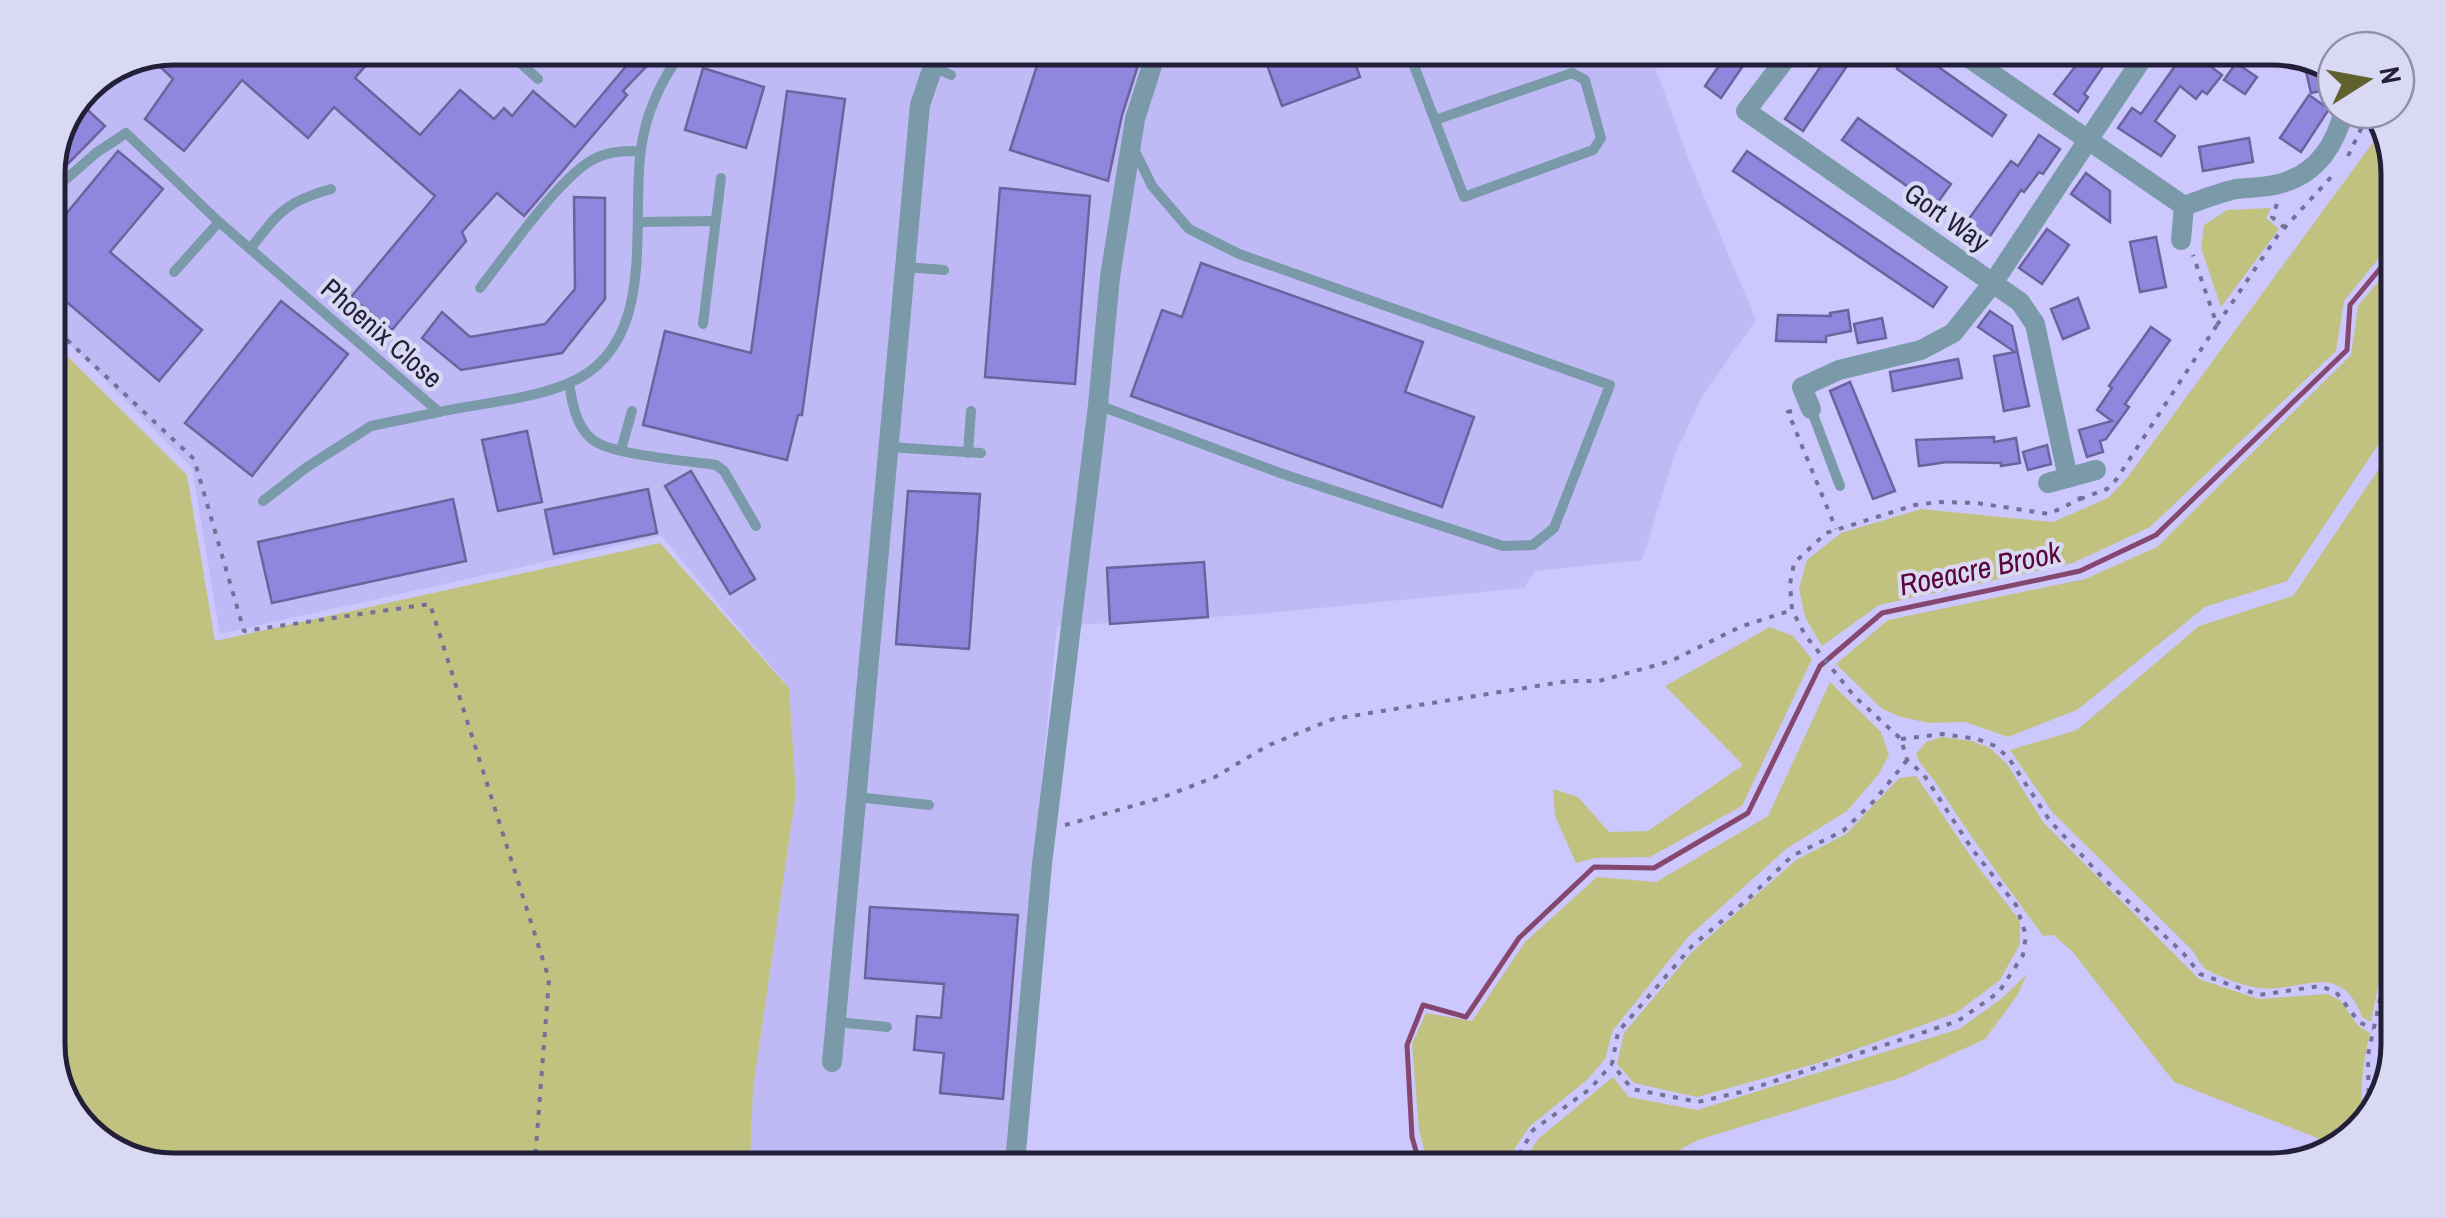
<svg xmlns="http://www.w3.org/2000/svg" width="2446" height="1218" font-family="'Archivo Narrow',sans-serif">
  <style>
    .built { fill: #bfbaf5 }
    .green { fill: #c2c280 }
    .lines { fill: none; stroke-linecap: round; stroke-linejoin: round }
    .stream { stroke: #85466f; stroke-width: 5 }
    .building { fill: #9186dd; stroke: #6a639e; stroke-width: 2.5 }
    .path { stroke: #747097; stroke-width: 4; stroke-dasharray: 5 8; stroke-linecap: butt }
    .service { stroke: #7a9aa9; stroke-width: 10 }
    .minor { stroke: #7a9aa9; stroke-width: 20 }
    .labels { text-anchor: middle; stroke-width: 8; stroke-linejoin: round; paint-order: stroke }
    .street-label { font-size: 28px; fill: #231f38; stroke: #dad9f4 }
    .water-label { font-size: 30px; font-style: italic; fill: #5a053b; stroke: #dad9f4 }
    .rim { fill: none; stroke: #231f38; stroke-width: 5 }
  </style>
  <rect width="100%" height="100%" fill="#ccc8fe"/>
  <path class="built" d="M174 48 1651 56 1690 163 1756 320 1703 395 1675 454 1642 560 1535 571 1524 588 1246 615 1057 626 1034 856 1011 1163 750 1161 753 1089 796 793 789 687 661 536 220 634 192 468 48 322V166L85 84Z"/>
  <g class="green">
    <path d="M2385 126 2398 166 2397 236 2344 301 2336 351 2150 527 2073 563 1879 605 1822 646 1805 617 1799 588 1807 560 1841 533 1921 509 2053 522 2108 498 2127 478Z"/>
    <path d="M2271 208 2266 218 2279 229 2221 307 2201 248 2204 225 2227 210Z"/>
    <path d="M2397 259 2395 420 2287 581 2205 607 2077 710 2008 737 1965 722 1929 723 1901 717 1882 709 1836 664 1888 620 2085 579 2157 547 2351 355 2358 306Z"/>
    <path d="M48 337 187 475 215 641 660 543 789 688 796 793 753 1089 750 1161 118 1158 69 1115 48 1053Z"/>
    <path d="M2395 445 2388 933 2371 1022 2362 1017C2340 958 2301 993 2260 988 2246 987 2220 977 2207 970 2201 966 2197 958 2193 951L2053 813 2010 750 2077 730 2199 626 2293 596Z"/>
    <path d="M1770 627 1793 636 1812 659 1742 806 1650 857 1595 858 1576 863 1555 816 1553 789 1578 797 1609 832 1648 831 1743 765 1665 686Z"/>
    <path d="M1830 682 1881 732 1889 755 1878 775 1847 811 1786 849 1688 937 1613 1030 1605 1059 1588 1079 1529 1127 1504 1166 1428 1165 1419 1130 1412 1044 1426 1013 1472 1021 1525 942 1597 877 1656 882 1768 816Z"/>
    <path d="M1942 737 1972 741 1990 748 2007 764 2043 822 2199 979 2259 999 2327 994 2340 1000 2358 1026 2370 1033C2364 1061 2357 1093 2366 1122L2343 1148 2174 1082 2072 951 2053 935 2043 936C2007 886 1971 838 1938 786 1931 775 1920 766 1916 754L1926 742Z"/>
    <path d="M1916 776 1976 864 2020 921V944L2000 980 1956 1013 1818 1063 1697 1097 1634 1083 1617 1064 1624 1033 1692 952 1796 860 1846 834 1899 778Z"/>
    <path d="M2027 974 2017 996 1985 1039 1900 1078 1698 1140 1648 1167 1520 1166 1538 1139 1613 1077 1629 1097 1697 1110 1959 1029 2001 999Z"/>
  </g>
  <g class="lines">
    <path class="stream" d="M1420 1165 1412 1137 1407 1045 1423 1005 1466 1017 1519 938 1594 867 1654 868 1748 813 1820 666 1882 613 2080 571 2156 535 2347 350 2350 305 2397 248"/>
  </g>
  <g class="building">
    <path d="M174 48 380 49 355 78 420 135 460 90 494 119 504 108 512 116 533 91 575 127 627 65 612 50H662L623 91 627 95 524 216 497 193 462 232 466 241 392 330 351 297 435 196 334 107 308 138 242 80 184 151 145 119 173 79 150 57Z"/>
    <path d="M1041 53H1142L1122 115 1108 181 1010 150Z"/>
    <path d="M1263 54H1352L1360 77 1282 106Z"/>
    <path d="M1725 57H1749L1721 98 1705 86Z"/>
    <path d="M1827 57H1853L1803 131 1785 119Z"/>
    <path d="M1905 58H1926L2006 115 1992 136 1897 69Z"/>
    <path d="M2081 59H2108L2084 94 2088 97 2078 112 2054 94Z"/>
    <path d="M2180 59 2202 60 2222 75 2207 94 2202 91 2196 99 2180 86 2155 121 2175 136 2161 156 2118 128 2132 108 2141 114Z"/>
    <path d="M2236 63 2257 77 2245 94 2224 80Z"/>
    <path d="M2330 63 2335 88 2311 93 2305 67Z"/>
    <path d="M703 68 764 87 746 148 685 130Z"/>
    <path d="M787 91 845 99 802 415H798L787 460 643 425 665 331 751 353Z"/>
    <path d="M2309 95 2329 109 2301 152 2280 138Z"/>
    <path d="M77 100 105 126 55 177 48 166Z"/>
    <path d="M1858 118 1951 184 1935 206 1842 140Z"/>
    <path d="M2039 135 2060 149 2043 174 2039 172 2024 192 2021 190 1980 251 1957 235 2011 161 2018 166Z"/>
    <path d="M2249 138 2253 162 2203 171 2199 147Z"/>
    <path d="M118 151 163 189 110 252 202 330 159 381 48 286V227L62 211 66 214Z"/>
    <path d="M1747 151 1947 287 1933 307 1733 171Z"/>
    <path d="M2086 173 2110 191V222L2071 194Z"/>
    <path d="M1000 188 1090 196 1075 384 985 377Z"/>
    <path d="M574 197 605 198V299L562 353 461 370 422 338 442 312 470 337 545 324 575 289Z"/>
    <path d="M2047 229 2069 245 2042 284 2019 268Z"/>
    <path d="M2156 237 2166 287 2140 292 2130 242Z"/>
    <path d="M1201 263 1423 342 1405 392 1474 417 1442 507 1131 396 1162 310 1182 317Z"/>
    <path d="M2078 298 2089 328 2063 339 2051 309Z"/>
    <path d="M281 301 348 354 252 476 185 423Z"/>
    <path d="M1848 310 1851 331 1826 336V342L1776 341 1778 315 1831 316 1830 313Z"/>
    <path d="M1990 311 2012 326 2029 406 2004 411 1994 356 2015 352 1978 327Z"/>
    <path d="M1882 318 1886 338 1858 343 1854 324Z"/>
    <path d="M2151 327 2170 340 2125 404 2129 407 2106 439 2100 441 2103 452 2087 457 2079 430 2112 421 2097 410 2112 388 2109 386Z"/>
    <path d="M1958 359 1962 378 1893 391 1890 372Z"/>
    <path d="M1850 382 1895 491 1873 499 1830 391Z"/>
    <path d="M527 431 542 502 498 511 482 440Z"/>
    <path d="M1994 437V442L2016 438 2020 463 2001 466V463L1947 462 1919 466 1916 440Z"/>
    <path d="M2047 445 2051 464 2028 470 2023 452Z"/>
    <path d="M691 471 755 579 730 594 665 486Z"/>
    <path d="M648 489 657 533 554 554 545 510Z"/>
    <path d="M908 491 980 494 969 649 896 644Z"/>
    <path d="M453 499 466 561 272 603 258 542Z"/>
    <path d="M1204 562 1208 617 1110 624 1107 568Z"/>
    <path d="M870 907 1018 915 1003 1099 940 1093 944 1053 914 1050 917 1016 941 1018 944 984 865 978Z"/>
  </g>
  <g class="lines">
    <g class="path">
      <path d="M2348 156 2370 110"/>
      <path d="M2277 204 2272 217 2284 227"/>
      <path d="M48 322 194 459 244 631 430 604 549 979 535 1160"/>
      <path d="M2217 325 2278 235 2333 175"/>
      <path d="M1792 411 1788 412 1836 529"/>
      <path d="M2080 499 2107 489 2116 480 2217 325 2193 255"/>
      <path d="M1901 739 1943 734 1977 739 1995 746 2008 757 2050 821 2102 877 2183 953 2200 974 2259 995 2320 986 2336 992 2359 1022 2373 1029"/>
      <path d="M1907 760 1875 800 1843 831 1792 856 1747 900 1692 946 1618 1032 1612 1064 1632 1089 1698 1102 1741 1092 1958 1021 1999 992 2023 955 2026 935 2016 905 1972 849 1924 775 1907 760 1901 739 1854 696 1805 635 1792 610 1790 584 1794 563 1826 533 1915 505 1939 502 1977 503 2049 514 2080 499 2079 495"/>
      <path d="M1065 825 1161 798 1215 777 1267 746 1333 719 1568 681H1599L1671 661 1740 627 1792 610"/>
      <path d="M2369 1119 2368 1055 2388 963"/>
      <path d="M1513 1166 1533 1130 1590 1089 1612 1064"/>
    </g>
    <g class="service">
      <path d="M505 49 538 79"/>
      <path d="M1410 55 1464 197 1593 150 1601 138 1585 80 1572 73 1435 120"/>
      <path d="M933 67 951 75"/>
      <path d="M48 195 96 153 126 133 219 222 439 412C480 403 528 400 567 384 660 346 630 226 641 149 646 112 661 80 683 51"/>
      <path d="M638 222 715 221"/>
      <path d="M250 249C279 212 285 202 331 189"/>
      <path d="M905 267 944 270"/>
      <path d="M174 272 219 222"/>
      <path d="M480 288C506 255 560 176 594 159 610 151 624 151 640 151"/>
      <path d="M703 324 721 178"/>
      <path d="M569 383C572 403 576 427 593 440 612 455 689 461 716 465L724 471 756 526"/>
      <path d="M1098 405 1280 473 1503 546 1533 545 1554 528 1610 385 1239 254 1189 229 1152 186 1134 149"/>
      <path d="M1811 409 1840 486"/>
      <path d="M889 447 981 453"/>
      <path d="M621 450 632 411"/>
      <path d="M968 453 971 411"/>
      <path d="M263 501 307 467 371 426 439 412"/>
      <path d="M857 797 929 805"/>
      <path d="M837 1022 887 1027"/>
    </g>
    <g class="minor">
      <path d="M1787 57 1746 111 2020 302 2035 324 2068 478"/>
      <path d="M1969 58 2184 206C2201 200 2218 193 2236 189 2251 187 2267 188 2282 183 2317 173 2336 144 2344 110"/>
      <path d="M2181 240 2184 206"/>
      <path d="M1811 409 1802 387 1839 370 1921 350 1953 333 1993 283 2142 59"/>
      <path d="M2048 483 2096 470"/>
      <path d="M832 1062 920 105 938 52"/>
      <path d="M1015 1163 1042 864 1098 405 1110 277 1135 119 1156 53"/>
    </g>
  </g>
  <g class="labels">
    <g class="street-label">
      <text transform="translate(1947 217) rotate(35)" y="10">Gort Way</text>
      <text transform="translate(382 333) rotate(41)" y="10">Phoenix Close</text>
    </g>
    <g class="water-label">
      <text transform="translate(1980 569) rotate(-12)" y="10">Roeacre Brook</text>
    </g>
  </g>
  <path d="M0 0H2446V1218H0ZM174 65H2272A109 109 0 0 1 2381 174V1044A109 109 0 0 1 2272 1153H174A109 109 0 0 1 65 1044V174A109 109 0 0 1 174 65Z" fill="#dad9f4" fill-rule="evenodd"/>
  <path class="rim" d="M174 65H2272A109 109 0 0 1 2381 174V1044A109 109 0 0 1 2272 1153H174A109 109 0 0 1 65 1044V174A109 109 0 0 1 174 65Z"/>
  <g transform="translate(2366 80) rotate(79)"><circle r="48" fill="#dad9f4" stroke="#918fa9" stroke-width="2.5"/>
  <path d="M0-8L18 38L0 25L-18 38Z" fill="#61612e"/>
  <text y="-15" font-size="28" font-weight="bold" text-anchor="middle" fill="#231f38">N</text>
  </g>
</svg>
